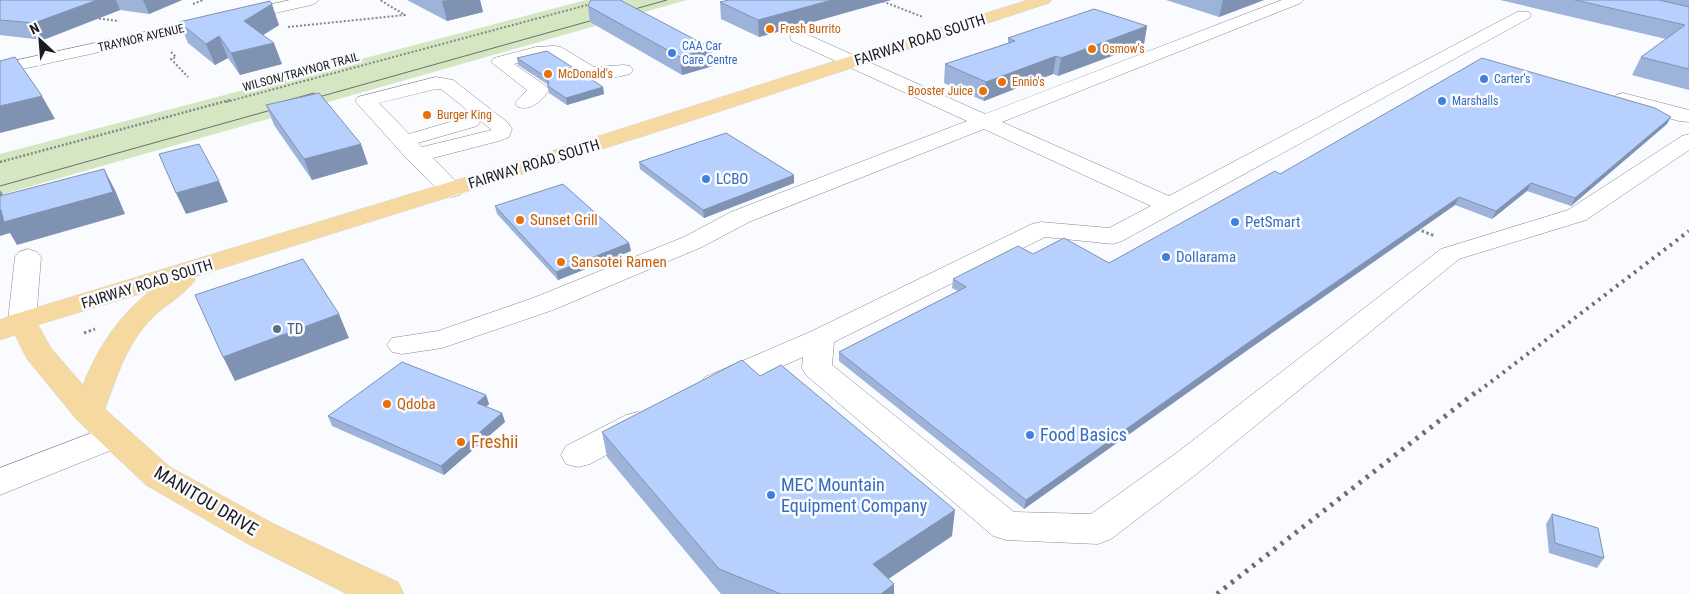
<svg xmlns="http://www.w3.org/2000/svg" width="1689" height="594" font-family="'Roboto Condensed',sans-serif">
  <style>
    .green { fill: #d4e6c2 }
    .lines { fill: none; stroke-linecap: round; stroke-linejoin: round }
    .minor-casing { stroke: #85888e; stroke-width: 1 }
    .major-casing { stroke: #d6d6d6; stroke-width: 1 }
    .path-far2 { stroke: #858689; stroke-width: 2; stroke-dasharray: 2 2; stroke-linecap: butt }
    .path-far1 { stroke: #858689; stroke-width: 2.5; stroke-dasharray: 2 2; stroke-linecap: butt }
    .path { stroke: #858689; stroke-width: 3; stroke-dasharray: 2.5 2.5; stroke-linecap: butt }
    .minor { fill: #fff; fill-rule: evenodd }
    .major { fill: #f5d9a0; fill-rule: evenodd }
    .tram { stroke: #6d6e71; stroke-width: 1 }
    .rail-far1 { stroke: #6d6e71; stroke-width: 4; stroke-dasharray: 2.5 5; stroke-linecap: butt }
    .rail { stroke: #6d6e71; stroke-width: 5; stroke-dasharray: 3 6; stroke-linecap: butt }
    .wall { fill: #9db3da }
    .shaded-wall { fill: #8092b1 }
    .building { fill: #b7d0fd; stroke: #8092b1 }
    .food-dot { fill: #e8710a; stroke: #fafbfe; stroke-width: 2 }
    .shop-dot { fill: #3f7fe0; stroke: #fafbfe; stroke-width: 2 }
    .service-dot { fill: #5c6f8a; stroke: #fafbfe; stroke-width: 2 }
    .labels { text-anchor: middle; stroke-width: 5; stroke-linejoin: round; paint-order: stroke }
    .far-food-label { font-size: 12px; fill: #c56008; stroke: #fafbfe; text-anchor: start }
    .far-street-label { font-size: 12px; fill: #1a1b1e; stroke: #fafbfe }
    .far-shop-label { font-size: 12px; fill: #366cbe; stroke: #fafbfe; text-anchor: start }
    .street-label { font-size: 15px; fill: #1a1b1e; stroke: #fafbfe }
    .shop-label { font-size: 15px; fill: #366cbe; stroke: #fafbfe; text-anchor: start }
    .food-label { font-size: 15px; fill: #c56008; stroke: #fafbfe; text-anchor: start }
    .service-label { font-size: 15px; fill: #4e5e75; stroke: #fafbfe; text-anchor: start }
    .near-shop-label { font-size: 18px; fill: #366cbe; stroke: #fafbfe; text-anchor: start }
    .near-food-label { font-size: 18px; fill: #c56008; stroke: #fafbfe; text-anchor: start }
    .near-street-label { font-size: 18px; fill: #1a1b1e; stroke: #fafbfe }
  </style>
  <rect width="100%" height="100%" fill="#fafbfe"/>
  <path class="green" d="M586 0H687L0 195V154Z"/>
  <g class="lines">
    <g class="minor-casing">
      <g id="minor">
        <path d="M290 0H319L316 3 311 5 0 74V64Z"/>
        <path d="M1282 0H1304L1301 3 1002 122 1169 196 1517 12H1529L1531 15 1529 18 1122 241 1113 244 1045 237 834 342 832 365 1014 512 1091 514 1175 454 1441 249 1568 210 1682 136 1689 134V150L1586 220 1459 259 1199 472 1111 539 1098 544 1006 540 993 536 806 375 802 368 803 357 727 391 716 394 705 391 700 384 705 377 810 332 1032 224 1041 222 1109 228 1151 206 984 129 749 222 702 247 553 310 442 348 402 354 392 352 387 345 392 338 438 331 533 298 684 237 731 212 967 121 792 41 790 37 792 33H804L985 114Z"/>
        <path d="M555 46 561 47 594 67 624 65 630 66 633 70 630 74C618 77 595 82 583 76 573 71 564 61 553 57 542 53 525 61 514 64L546 86 549 90C541 101 532 111 518 107L515 103 527 90 491 62 494 58 536 47Z"/>
        <path d="M436 77 453 80 507 122 512 129 509 137 499 141 433 158 464 190 460 195 452 197 444 195 408 160 355 101 358 97ZM436 89H441L476 117 470 116 409 134 379 103ZM478 119 492 130 422 147 418 143 477 126 480 122Z"/>
        <path d="M1623 93 1689 110V122L1679 121 1616 103 1613 99 1616 95Z"/>
        <path d="M28 249 37 252 41 257 36 321 32 327 22 330 12 327 8 321 15 257 19 252Z"/>
        <path d="M638 412 650 415 654 423 650 431 590 464 578 467 566 464 561 455 566 446 626 415Z"/>
        <path d="M112 425 124 429 129 437 124 445 0 495V468Z"/>
      </g>
    </g>
    <g class="major-casing">
      <path id="major" d="M1028 0H1052L1049 3 669 128 194 277 195 280C186 294 165 305 152 318 126 345 118 374 105 409L170 467 274 524 398 582 404 594H347L248 544 146 485 77 420 27 359 15 335 0 340V320L12 315 526 159ZM150 291C118 317 98 347 83 385L51 348 38 325Z"/>
    </g>
    <g class="path-far2">
      <path d="M879 0 923 17"/>
      <path d="M193 4 203 0"/>
      <path d="M95 18 119 21"/>
      <path d="M288 27 405 15 380 0"/>
      <path d="M171 52 176 57 171 59 188 77"/>
      <path d="M226 102 591 4"/>
    </g>
    <path class="path-far1" d="M0 162 230 100"/>
    <g class="path">
      <path d="M1417 229 1435 236"/>
      <path d="M84 333 95 329"/>
    </g>
    <use href="#minor" class="minor"/>
    <use href="#major" class="major"/>
    <g class="tram">
      <path d="M624 12 667 0"/>
      <path d="M308 100 604 17"/>
      <path d="M278 103 314 93"/>
      <path d="M0 186 282 107"/>
    </g>
    <path class="rail-far1" d="M1479 391 1689 231"/>
    <path class="rail" d="M1217 594 1480 389"/>
  </g>
  <g class="wall">
    <path d="M0 0H182L149 14 120 10 43 40 0 35Z"/>
    <path d="M407 0H480L483 12 447 21Z"/>
    <path d="M729 0H891L759 37 721 19 720 2Z"/>
    <path d="M1166 0H1264L1219 17Z"/>
    <path d="M1500 0H1689V90L1632 75 1641 57 1666 39Z"/>
    <path d="M588 6 713 66 682 75 590 22Z"/>
    <path d="M179 22 279 25 263 35 282 64 240 75 228 58 215 65 188 43Z"/>
    <path d="M1147 26 1144 44 1058 76 1053 74 984 101 944 83 945 64 1008 43V38Z"/>
    <path d="M517 58 603 87 604 94 567 105 549 93 547 84 518 65Z"/>
    <path d="M266 105 368 164 312 180 274 125Z"/>
    <path d="M1667 124 1571 206 1527 191 1492 219 1455 205 1249 349 1024 509 839 361V352L958 291 952 288 953 279 1033 254 1109 263 1280 174Z"/>
    <path d="M639 162 794 183 704 218 640 169Z"/>
    <path d="M495 206 629 243 631 251 558 280 497 214Z"/>
    <path d="M760 376 952 536 888 579 894 584V594H721L607 457 602 432Z"/>
    <path d="M486 395 489 404 486 407 502 413 505 422 444 475 332 426 328 416Z"/>
    <path d="M1552 514 1604 558 1597 568 1549 553 1546 524Z"/>
  </g>
  <g class="shaded-wall">
    <path d="M97 0H116L120 10 43 40 34 23Z"/>
    <path d="M143 0H182L149 14Z"/>
    <path d="M447 0H480L483 12 447 21 442 1Z"/>
    <path d="M832 0H891L759 37 758 20Z"/>
    <path d="M1223 0H1264L1219 17Z"/>
    <path d="M272 4 279 25 252 42 244 21Z"/>
    <path d="M1147 26 1144 44 1058 76 1061 58Z"/>
    <path d="M219 36 228 58 215 65 206 44Z"/>
    <path d="M274 43 282 64 240 75 231 53Z"/>
    <path d="M711 48 713 66 682 75 680 57Z"/>
    <path d="M1056 56 1053 74 984 101 986 82Z"/>
    <path d="M603 87 604 94 567 105 566 98Z"/>
    <path d="M42 96 55 119 0 133V106Z"/>
    <path d="M1671 117 1667 124 1571 206 1575 198Z"/>
    <path d="M361 144 368 164 312 180 304 159Z"/>
    <path d="M104 169 115 190 125 214 17 245 10 233 0 236V210Z"/>
    <path d="M794 175V183L704 218 703 210Z"/>
    <path d="M219 181 228 202 186 214 176 193Z"/>
    <path d="M1531 183 1527 191 1492 219 1496 211Z"/>
    <path d="M0 190 9 204 0 199Z"/>
    <path d="M1459 197 1455 205 1249 349 1024 509 1026 500 1252 340Z"/>
    <path d="M629 243 631 251 558 280 556 272Z"/>
    <path d="M339 314 349 338 235 381 223 357Z"/>
    <path d="M486 395 489 404 480 412 477 403Z"/>
    <path d="M502 413 505 422 444 475 441 466Z"/>
    <path d="M955 510 952 536 872 590 873 564Z"/>
    <path d="M894 584V594H881Z"/>
  </g>
  <g class="building">
    <path d="M0 0H97L34 23 0 20Z"/>
    <path d="M591 0H620L711 48 680 57 588 6Z"/>
    <path d="M729 0H832L758 20 720 2Z"/>
    <path d="M1575 0H1659L1689 7V69L1641 57 1685 25Z"/>
    <path d="M270 1 272 4 244 21 274 43 231 53 219 36 206 44 179 22Z"/>
    <path d="M1094 9 1147 26 1061 58 1056 56 986 82 945 64 1015 41 1008 38Z"/>
    <path d="M547 51 603 87 566 98 548 86 549 83 546 77 517 58Z"/>
    <path d="M15 57 42 96 0 106V61Z"/>
    <path d="M1482 58 1655 108 1671 117 1575 198 1531 183 1496 211 1459 197 1252 340 1026 500 839 352 966 287 953 279 1018 246 1033 254 1064 238 1109 263 1275 171 1280 174Z"/>
    <path d="M319 93 361 144 304 159 266 105Z"/>
    <path d="M726 133 794 175 703 210 639 162Z"/>
    <path d="M199 144 219 181 176 193 159 154Z"/>
    <path d="M104 169 113 192 4 222 1 210H0V196Z"/>
    <path d="M563 184 629 243 556 272 495 206Z"/>
    <path d="M303 259 339 314 223 357 195 295Z"/>
    <path d="M742 360 760 376 781 365 955 510 873 564 894 584 881 594H781L719 569 602 432Z"/>
    <path d="M402 362 486 395 477 403 502 413 441 466 328 416Z"/>
    <path d="M1552 514 1598 528 1604 558 1555 543Z"/>
  </g>
  <g class="food-dot">
    <circle cx="770" cy="29" r="5"/>
    <circle cx="1092" cy="49" r="5"/>
    <circle cx="548" cy="74" r="5"/>
    <circle cx="1002" cy="82" r="5"/>
    <circle cx="983" cy="91" r="5"/>
    <circle cx="427" cy="115" r="5"/>
    <circle cx="520" cy="220" r="5"/>
    <circle cx="561" cy="262" r="5"/>
    <circle cx="387" cy="404" r="5"/>
    <circle cx="461" cy="442" r="5"/>
  </g>
  <g class="shop-dot">
    <circle cx="672" cy="53" r="5"/>
    <circle cx="1484" cy="79" r="5"/>
    <circle cx="1442" cy="101" r="5"/>
    <circle cx="706" cy="179" r="5"/>
    <circle cx="1235" cy="222" r="5"/>
    <circle cx="1166" cy="257" r="5"/>
    <circle cx="1030" cy="435" r="5"/>
    <circle cx="771" cy="495" r="5"/>
  </g>
  <circle class="service-dot" cx="277" cy="329" r="5"/>
  <g class="labels">
    <g class="far-food-label">
      <text x="780" y="33">Fresh Burrito</text>
      <text x="1102" y="53">Osmow's</text>
      <text x="558" y="78">McDonald's</text>
      <text x="1012" y="86">Ennio's</text>
      <text x="973" y="95" text-anchor="end">Booster Juice</text>
      <text x="437" y="119">Burger King</text>
    </g>
    <g class="far-street-label">
      <text transform="translate(141 38) rotate(-13)" y="4">TRAYNOR AVENUE</text>
      <text transform="translate(301 72) rotate(-15)" y="4">WILSON/TRAYNOR TRAIL</text>
    </g>
    <g class="far-shop-label">
      <text x="682" y="50">CAA Car<tspan x="682" dy="14">Care Centre</tspan></text>
      <text x="1494" y="83">Carter's</text>
      <text x="1452" y="105">Marshalls</text>
    </g>
    <g class="street-label">
      <text transform="translate(920 40) rotate(-18)" y="5">FAIRWAY ROAD SOUTH</text>
      <text transform="translate(534 164) rotate(-17)" y="5">FAIRWAY ROAD SOUTH</text>
      <text transform="translate(147 284) rotate(-17)" y="5">FAIRWAY ROAD SOUTH</text>
    </g>
    <g class="shop-label">
      <text x="716" y="184">LCBO</text>
      <text x="1245" y="227">PetSmart</text>
      <text x="1176" y="262">Dollarama</text>
    </g>
    <g class="food-label">
      <text x="530" y="225">Sunset Grill</text>
      <text x="571" y="267">Sansotei Ramen</text>
      <text x="397" y="409">Qdoba</text>
    </g>
    <g class="service-label">
      <text x="287" y="334">TD</text>
    </g>
    <g class="near-shop-label">
      <text x="1040" y="441">Food Basics</text>
      <text x="781" y="491">MEC Mountain<tspan x="781" dy="21">Equipment Company</tspan></text>
    </g>
    <g class="near-food-label">
      <text x="471" y="448">Freshii</text>
    </g>
    <g class="near-street-label">
      <text transform="translate(206 501) rotate(31)" y="6">MANITOU DRIVE</text>
    </g>
  </g>
  <g transform="translate(40 40) rotate(334)" stroke="#fafbfe" stroke-width="4" paint-order="stroke">
  <path d="M0-4L9 19L0 12L-9 19Z" fill="#1a1b1e"/>
  <text y="-8" font-size="14" font-weight="bold" text-anchor="middle" fill="#1a1b1e">N</text>
  </g>
</svg>
